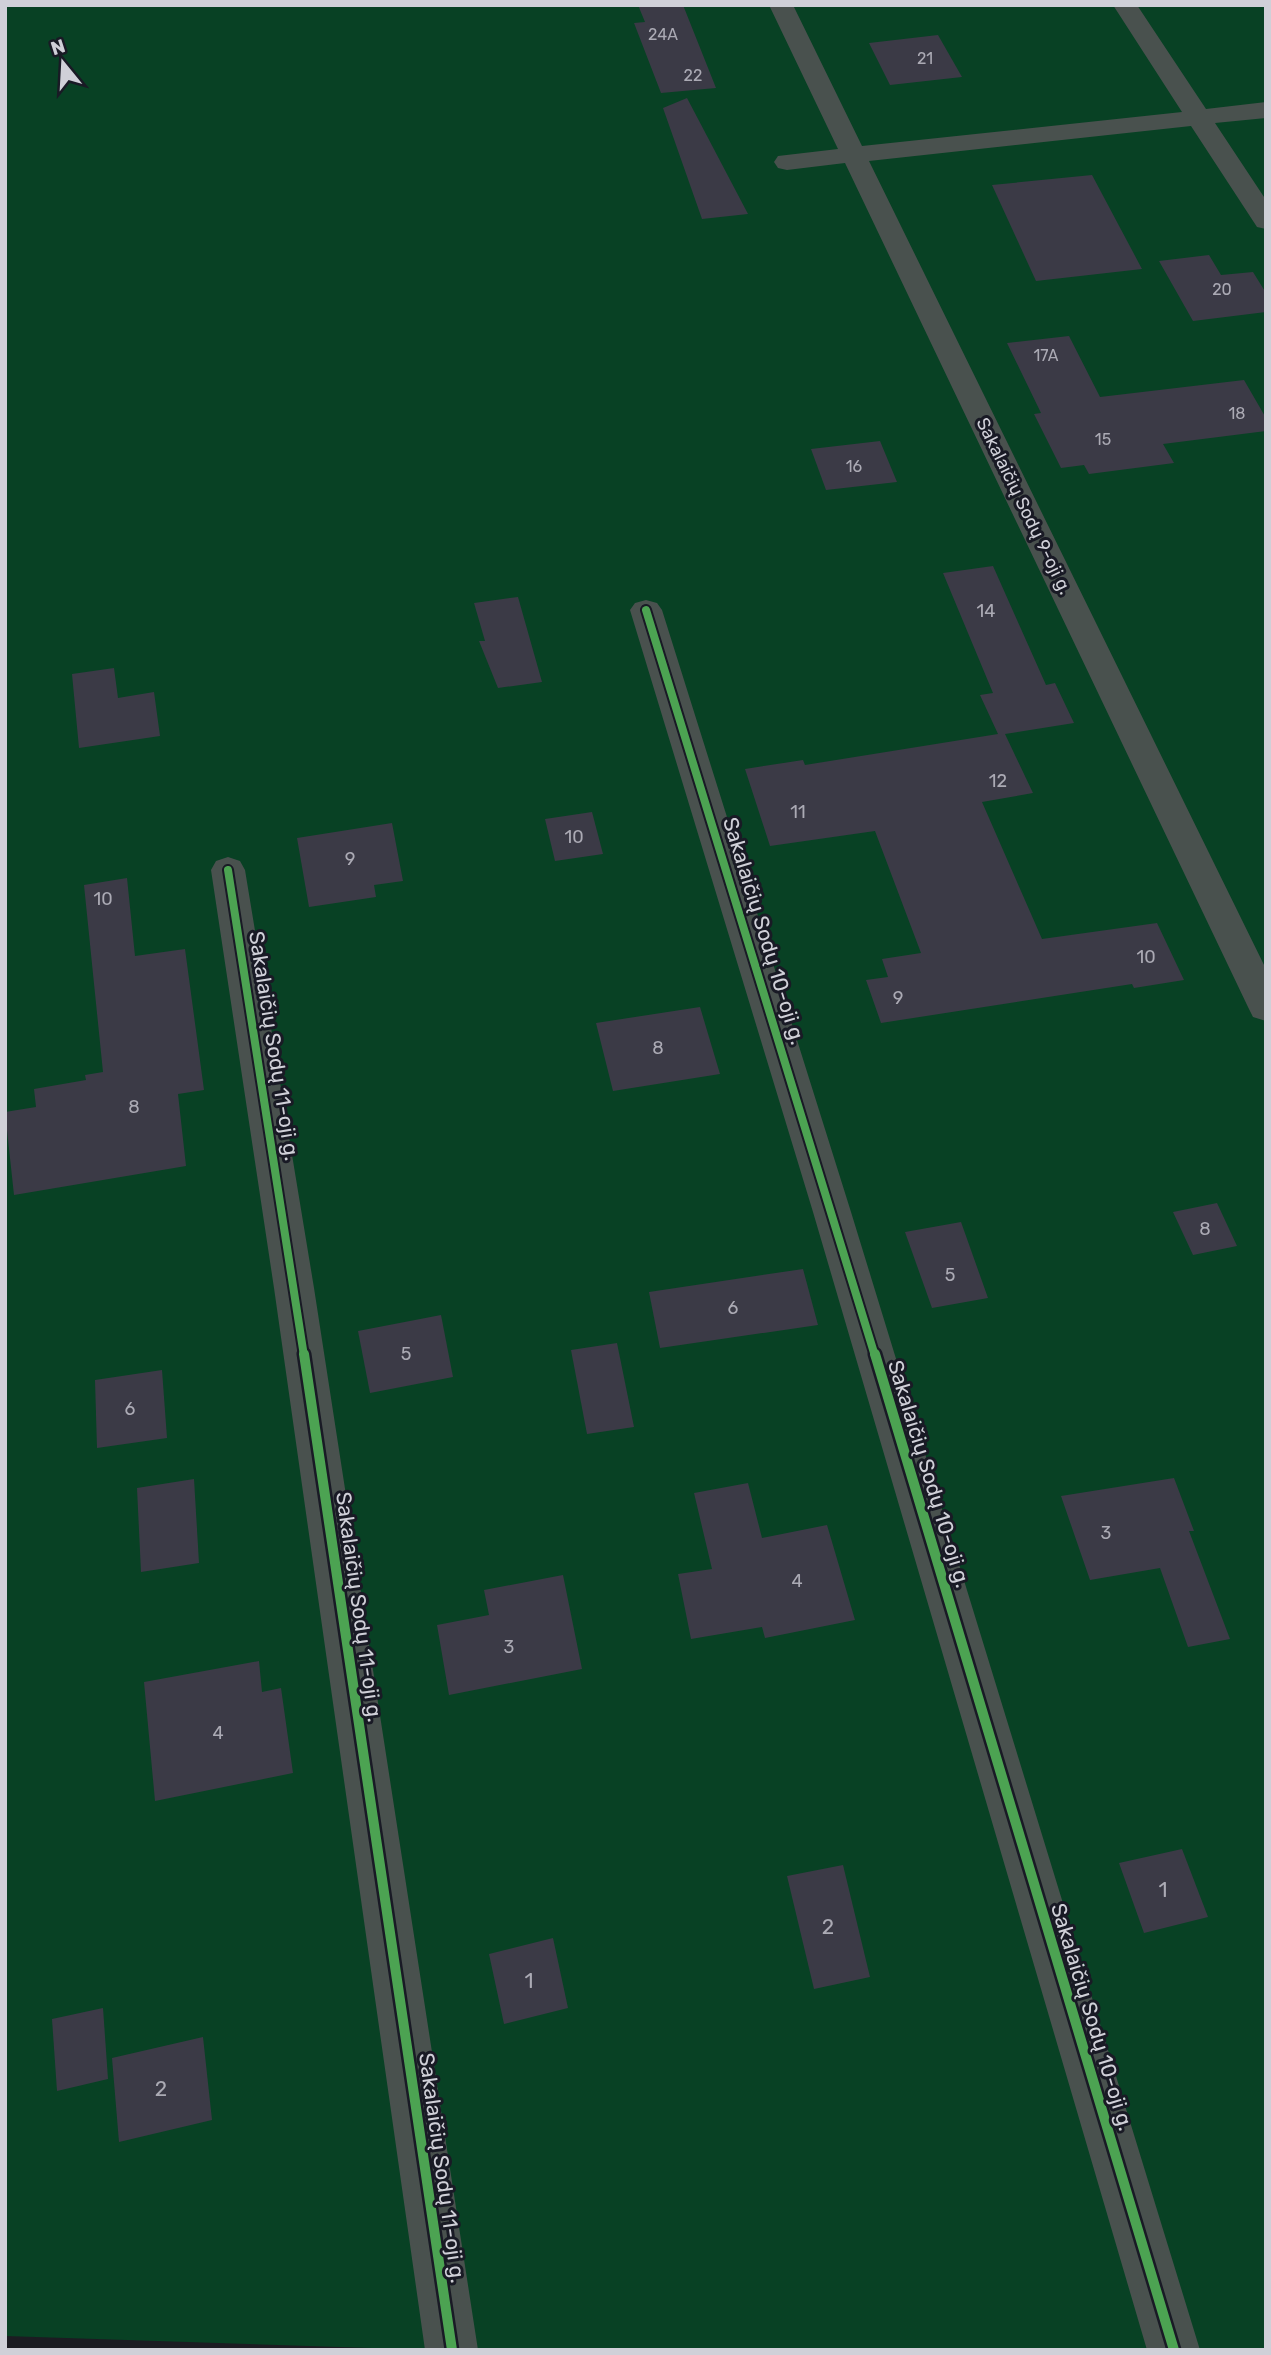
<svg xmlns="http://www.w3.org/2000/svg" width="1271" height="2355" font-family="Rubik,sans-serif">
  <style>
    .green { fill: #084124 }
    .building { fill: #3b3a46 }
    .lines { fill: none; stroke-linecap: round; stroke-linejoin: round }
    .street { fill: #49514e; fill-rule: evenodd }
    .cycleway-far1-casing { stroke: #191a25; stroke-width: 12 }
    .cycleway-casing { stroke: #191a25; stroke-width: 15 }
    .cycleway-far1 { stroke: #4ca352; stroke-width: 8 }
    .cycleway { stroke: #4ca352; stroke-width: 10 }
    .labels { text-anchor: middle; stroke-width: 6; stroke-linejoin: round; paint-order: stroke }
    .far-number-label { font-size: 16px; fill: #abaab4 }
    .far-street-label { font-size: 18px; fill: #d0d0d8; stroke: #191a25 }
    .number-label { font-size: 18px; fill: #abaab4 }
    .street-label { font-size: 21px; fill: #d0d0d8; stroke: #191a25 }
    .near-number-label { font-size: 21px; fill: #abaab4 }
  </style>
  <rect width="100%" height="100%" fill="#1c1c22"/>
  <path class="green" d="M5 5H1266V2350H434L5 2336Z"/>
  <g class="building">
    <path d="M638 5H683L716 88 661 93 634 23 645 22Z"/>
    <path d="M938 35 962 77 890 85 869 43Z"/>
    <path d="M687 98 748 214 702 219 663 108Z"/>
    <path d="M1092 175 1142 269 1036 281 992 185Z"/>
    <path d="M1209 255 1221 275 1253 272 1266 293V312L1193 321 1159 261Z"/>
    <path d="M1069 336 1100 397 1244 380 1266 418V431L1163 444 1174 463 1089 474 1084 465 1061 468 1034 414 1041 413 1007 343Z"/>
    <path d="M880 441 897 482 826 490 811 449Z"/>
    <path d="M993 566 1046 685 1055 683 1074 723 1005 734 1033 793 982 802 1042 939 1157 923 1184 980 1134 988 1132 984 881 1023 866 980 888 977 882 959 921 953 875 831 770 846 745 769 803 760 805 765 998 734 980 695 993 693 943 573Z"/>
    <path d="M518 597 542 682 498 688 479 641H485L474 603Z"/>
    <path d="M114 668 118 698 154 692 160 736 79 748 72 674Z"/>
    <path d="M592 812 603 854 555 861 545 819Z"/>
    <path d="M392 823 403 881 374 885 376 897 309 907 297 838Z"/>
    <path d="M127 878 135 956 185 949 204 1090 178 1094 186 1166 14 1195 5 1112 36 1107 34 1089 86 1080 85 1075 103 1072 84 885Z"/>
    <path d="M700 1007 720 1074 613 1091 596 1023Z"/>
    <path d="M1217 1203 1237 1246 1193 1255 1173 1212Z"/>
    <path d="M961 1222 988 1298 932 1308 905 1232Z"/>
    <path d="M803 1269 818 1325 660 1348 649 1292Z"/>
    <path d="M441 1315 453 1377 370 1393 358 1331Z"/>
    <path d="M617 1343 634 1427 587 1434 571 1350Z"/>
    <path d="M162 1370 167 1438 97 1448 95 1380Z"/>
    <path d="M1174 1478 1194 1531H1189L1230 1639 1188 1647 1160 1568 1090 1580 1061 1496Z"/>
    <path d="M194 1479 199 1563 141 1572 137 1488Z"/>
    <path d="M748 1483 762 1538 827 1525 855 1620 765 1638 762 1627 691 1639 678 1574 712 1569 694 1493Z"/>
    <path d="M563 1575 582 1669 449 1695 437 1625 489 1615 484 1590Z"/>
    <path d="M259 1661 262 1692 281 1688 293 1773 155 1801 144 1682Z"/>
    <path d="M1182 1849 1208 1917 1144 1933 1119 1863Z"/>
    <path d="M843 1865 870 1977 814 1989 787 1876Z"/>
    <path d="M553 1938 568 2008 504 2024 489 1954Z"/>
    <path d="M103 2008 108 2079 57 2091 52 2019Z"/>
    <path d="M203 2037 212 2120 119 2142 112 2058Z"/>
  </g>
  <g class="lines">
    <g class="street">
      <path d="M769 5H793L862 146 1182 112 1113 5H1137L1206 109 1266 102V118L1215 123 1266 200V229L1257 227 1191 126 869 161 1266 969V1021L1253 1017 1248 1007 845 163 787 170 778 168 774 162 778 156 838 149Z"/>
      <path d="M646 600 657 603 662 610 851 1212 1200 2350H1147L813 1212 630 610 635 603Z"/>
      <path d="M228 857 240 861 245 870 314 1288 478 2350H425L274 1288 211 870 216 861Z"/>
    </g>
    <g class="cycleway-far1-casing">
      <g id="cycleway-far1">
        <path d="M646 610 875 1356"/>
        <path d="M228 870 304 1356"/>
      </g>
    </g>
    <g class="cycleway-casing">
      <g id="cycleway">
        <path d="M304 1354 452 2350"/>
        <path d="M875 1354 1174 2350"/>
      </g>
    </g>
    <use href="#cycleway-far1" class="cycleway-far1"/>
    <use href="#cycleway" class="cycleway"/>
  </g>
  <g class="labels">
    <g class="far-number-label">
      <text x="663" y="40">24A</text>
      <text x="925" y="64">21</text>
      <text x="693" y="81">22</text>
      <text x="1222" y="295">20</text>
      <text x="1046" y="361">17A</text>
      <text x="1237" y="419">18</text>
      <text x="1103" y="445">15</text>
      <text x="854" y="472">16</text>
    </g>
    <g class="far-street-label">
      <text transform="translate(1024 506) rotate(64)" y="6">Sakalaičių Sodų 9-oji g.</text>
    </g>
    <g class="number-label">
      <text x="986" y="617">14</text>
      <text x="998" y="787">12</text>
      <text x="798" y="818">11</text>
      <text x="574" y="843">10</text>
      <text x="350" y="865">9</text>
      <text x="103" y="905">10</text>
      <text x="1146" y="963">10</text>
      <text x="898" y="1004">9</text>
      <text x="658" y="1054">8</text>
      <text x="134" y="1113">8</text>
      <text x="1205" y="1235">8</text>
      <text x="950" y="1281">5</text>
      <text x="733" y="1314">6</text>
      <text x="406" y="1360">5</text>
      <text x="130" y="1415">6</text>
      <text x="1106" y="1539">3</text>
      <text x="797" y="1587">4</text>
      <text x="509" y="1653">3</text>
      <text x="218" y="1739">4</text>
    </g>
    <g class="street-label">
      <text transform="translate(764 931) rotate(73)" y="7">Sakalaičių Sodų 10-oji g.</text>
      <text transform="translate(274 1046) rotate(81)" y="7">Sakalaičių Sodų 11-oji g.</text>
      <text transform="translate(929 1474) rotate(73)" y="7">Sakalaičių Sodų 10-oji g.</text>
      <text transform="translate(359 1607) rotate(82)" y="7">Sakalaičių Sodų 11-oji g.</text>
      <text transform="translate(1092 2017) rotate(73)" y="7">Sakalaičių Sodų 10-oji g.</text>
      <text transform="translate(442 2168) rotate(82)" y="7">Sakalaičių Sodų 11-oji g.</text>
    </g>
    <g class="near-number-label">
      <text x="1163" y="1897">1</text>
      <text x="828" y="1934">2</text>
      <text x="529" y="1988">1</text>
      <text x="161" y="2096">2</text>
    </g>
  </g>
  <rect width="1271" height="2355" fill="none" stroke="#d0d0d8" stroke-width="14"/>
  <g transform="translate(63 63) rotate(342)" stroke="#191a25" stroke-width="5" paint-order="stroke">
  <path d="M0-5L12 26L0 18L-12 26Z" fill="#d0d0d8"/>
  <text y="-10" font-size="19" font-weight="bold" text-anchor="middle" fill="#d0d0d8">N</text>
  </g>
</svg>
